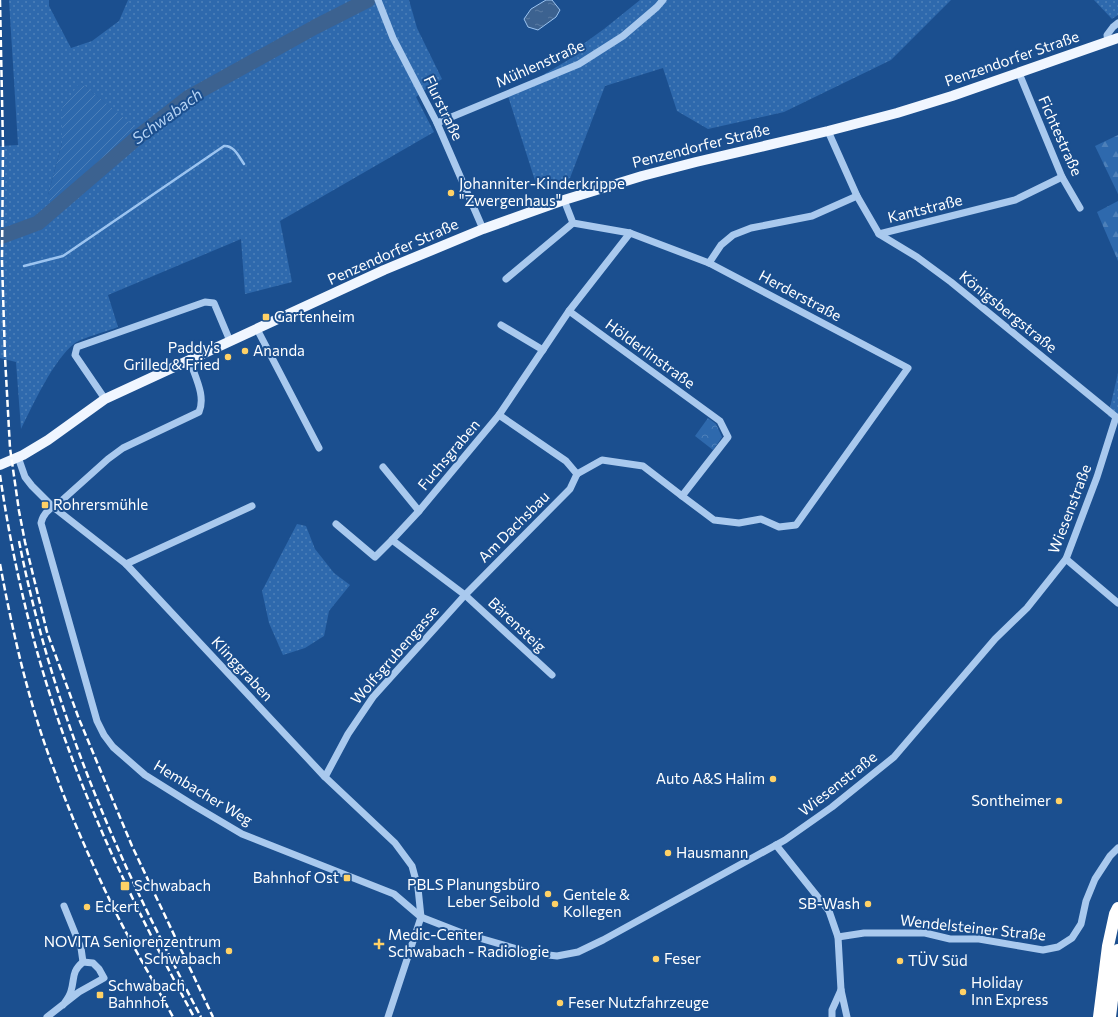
<svg xmlns="http://www.w3.org/2000/svg" width="1118" height="1017" font-family="Commissioner,sans-serif">
  <style>
    .grass { fill: url(#grass-dots); fill-rule: evenodd }
    .forest { fill: url(#forest-firs) }
    .park { fill: url(#park-crowns) }
    .garden { fill: url(#garden-furrows) }
    .water { fill: url(#water-ripples); stroke: #9cc4f0 }
    .lines { fill: none; stroke-linecap: round; stroke-linejoin: round }
    .stream { stroke: #9cc4f0; stroke-width: 2.5 }
    .river { stroke: #3c6290; stroke-width: 15 }
    .minor { stroke: #a9c9ee; stroke-width: 7 }
    .major { stroke: #f0f6ff; stroke-width: 10 }
    .highway { stroke: #fff; stroke-width: 12 }
    .rail { stroke: #fff; stroke-width: 2.5; stroke-dasharray: 7 3; stroke-linecap: butt }
    .poi-dot { fill: #ffd166; stroke: #1b4f8f; stroke-width: 1.5 }
    .labels { text-anchor: middle; stroke-width: 4; stroke-linejoin: round; paint-order: stroke }
    .street-label { font-size: 15px; fill: #fff; stroke: #1b4f8f }
    .poi-label { font-size: 15px; fill: #fff; stroke: #1b4f8f; text-anchor: start }
    .water-label { font-size: 16px; font-style: italic; fill: #b5d3f5; stroke: #1b4f8f }
  </style>
  <defs>
    <pattern id="grass-dots" width="8" height="8" patternUnits="userSpaceOnUse"><rect width="8" height="8" fill="#2e69ad"/><path d="M2 2h.1M6 6h.1" fill="none" stroke="#4d80b9" stroke-width="1.8" stroke-linecap="round"/></pattern>
    <pattern id="forest-firs" width="22" height="20" patternUnits="userSpaceOnUse"><rect width="22" height="20" fill="#2e69ad"/><path d="M5 1l3.5 6h-7zM16 11l3.5 6h-7z" fill="#4d80b9"/></pattern>
    <pattern id="park-crowns" width="20" height="18" patternUnits="userSpaceOnUse"><rect width="20" height="18" fill="#2e69ad"/><path d="M2 6a3 3 0 1 1 6 0M12 15a3 3 0 1 1 6 0" fill="none" stroke="#4d80b9"/></pattern>
    <pattern id="garden-furrows" width="10" height="10" patternUnits="userSpaceOnUse"><rect width="10" height="10" fill="#2e69ad"/><path d="M-1 1l2-2M0 10L10 0M9 11l2-2" fill="none" stroke="#4d80b9"/></pattern>
    <pattern id="water-ripples" width="26" height="14" patternUnits="userSpaceOnUse"><rect width="26" height="14" fill="#3c6290"/><path d="M2 4q2-2 4 0t4 0M15 11q2-2 4 0t4 0" fill="none" stroke="#597aa1"/></pattern>
  </defs>
  <rect width="100%" height="100%" fill="#1b4f8f"/>
  <g class="grass">
    <path d="M9 0H49V6L71 48 92 41 119 21 128 0H409L417 28 442 79 426 89 416 97 434 132 280 221 292 282 245 294 241 239 108 295 118 327C108 331 82 338 75 343 53 360 33 405 21 429L16 362 0 358V146L18 145ZM81 83 139 131 48 195 62 143V108Z"/>
    <path d="M640 0H951L891 60 784 112 708 129 677 111 663 68 605 86 570 178 538 190 508 96 583 51 579 47 604 29Z"/>
    <path d="M1094 0H1118V15L1112 19Z"/>
    <path d="M1118 373V422L1108 416Z"/>
    <path d="M297 524 306 526 315 549 334 573 350 585 329 611 324 636 305 648 283 655 269 623 262 591Z"/>
  </g>
  <g class="forest">
    <path d="M1118 135V194L1095 146Z"/>
    <path d="M1118 201V261L1097 212Z"/>
  </g>
  <path class="park" d="M708 418 716 424 722 437 713 450 695 436Z"/>
  <path class="garden" d="M80 82 140 131 51 208 48 195 62 143V108Z"/>
  <path class="water" d="M546 0H552L560 10 556 17 538 30 528 27 524 19 531 9Z"/>
  <g class="lines">
    <path class="stream" d="M24 266 63 256 224 146C234 145 239 157 244 164"/>
    <path class="river" d="M0 237 38 223 138 137 189 97 315 27 368 0"/>
    <g class="minor">
      <path d="M378 0 393 38 437 123 483 229"/>
      <path d="M1108 42 1107 35 1113 27 1118 23"/>
      <path d="M1019 73 1062 177 1080 208"/>
      <path d="M437 123 579 64 623 36 657 7 663 0"/>
      <path d="M828 131 857 196 879 234 1015 200 1062 177"/>
      <path d="M564 200 573 223 630 233 709 263 908 368 796 525 779 527 761 519 739 523 714 520 682 496"/>
      <path d="M709 263 721 245 733 235 751 228 812 216 857 196"/>
      <path d="M506 279 573 223"/>
      <path d="M501 325 543 350"/>
      <path d="M257 329 319 448"/>
      <path d="M190 361C195 377 206 396 199 412L123 448 108 459 59 503C51 507 43 513 41 523L97 721 104 735 113 747 145 775 193 805 242 834 394 894 421 917 462 933 531 953 557 956 578 952 603 940 785 840 832 807 894 757 995 639 1027 608 1066 559 1097 477 1116 417 951 282 917 257 879 234"/>
      <path d="M105 399 75 355 77 347 205 302 214 303 230 341"/>
      <path d="M499 415 569 311"/>
      <path d="M18 457 25 477 32 486 52 506 126 564 325 777 395 843 412 866 418 888 421 917 388 1017"/>
      <path d="M383 467 419 511"/>
      <path d="M577 474 602 460 643 466 682 496 728 437 720 421 569 311 630 233"/>
      <path d="M336 524 375 557 392 540"/>
      <path d="M1066 559 1118 603"/>
      <path d="M126 564 252 506"/>
      <path d="M552 675 465 595 392 540 419 511 499 415 566 461 577 474"/>
      <path d="M325 777 348 734 373 697 465 595 570 489 577 474"/>
      <path d="M776 845 829 911 838 937 841 990 847 1017"/>
      <path d="M64 906 81 948 83 962"/>
      <path d="M838 937 864 933H925L950 939H979L1043 950 1058 947 1072 938 1081 924 1086 901 1095 879 1110 856 1118 848"/>
      <path d="M47 1017 79 992 104 978 99 969 93 963 83 962C71 972 75 978 71 991 70 996 66 1001 63 1005"/>
      <path d="M832 1017V1010L841 990"/>
    </g>
    <path class="major" d="M0 465 23 455 48 440 105 399 384 270 483 229 564 200 642 176 696 162 828 131 897 113 952 96 1118 38"/>
    <g class="highway">
      <path d="M1099 1017 1108 946 1115 914 1118 908"/>
      <path d="M1110 1017 1118 950"/>
    </g>
    <g class="rail">
      <path d="M0 0 3 147 2 261 5 357 10 448 19 511 25 542 47 632 79 719 132 846 213 1017"/>
      <path d="M0 475C11 551 28 627 52 701 87 810 139 916 194 1017"/>
      <path d="M19 541C48 688 101 823 169 955 180 976 190 997 201 1017"/>
      <path d="M0 564C13 634 29 705 55 772 72 819 93 866 115 911 133 947 154 982 173 1017"/>
    </g>
  </g>
  <g class="poi-dot">
    <circle cx="451" cy="193" r="4"/>
    <rect x="262" y="313" width="8" height="8" rx="2"/>
    <circle cx="245" cy="351" r="4"/>
    <circle cx="228" cy="357" r="4"/>
    <rect x="41" y="501" width="8" height="8" rx="2"/>
    <circle cx="773" cy="779" r="4"/>
    <circle cx="1059" cy="801" r="4"/>
    <circle cx="668" cy="853" r="4"/>
    <rect x="343" y="874" width="8" height="8" rx="2"/>
    <rect x="120" y="881" width="10" height="10" rx="2"/>
    <circle cx="548" cy="894" r="4"/>
    <circle cx="555" cy="904" r="4"/>
    <circle cx="868" cy="904" r="4"/>
    <circle cx="87" cy="907" r="4"/>
    <path d="M377 938h4v4h4v4h-4v4h-4v-4h-4v-4h4z"/>
    <circle cx="229" cy="951" r="4"/>
    <circle cx="656" cy="959" r="4"/>
    <circle cx="900" cy="961" r="4"/>
    <circle cx="963" cy="992" r="4"/>
    <rect x="96" y="991" width="8" height="8" rx="2"/>
    <circle cx="560" cy="1003" r="4"/>
  </g>
  <g class="labels">
    <g class="street-label">
      <text transform="translate(1012 59) rotate(-19)" y="5">Penzendorfer Straße</text>
      <text transform="translate(540 64) rotate(-24)" y="5">Mühlenstraße</text>
      <text transform="translate(443 108) rotate(64)" y="5">Flurstraße</text>
      <text transform="translate(1060 136) rotate(66)" y="5">Fichtestraße</text>
      <text transform="translate(701 146) rotate(-14)" y="5">Penzendorfer Straße</text>
      <text transform="translate(925 209) rotate(-14)" y="5">Kantstraße</text>
      <text transform="translate(393 252) rotate(-24)" y="5">Penzendorfer Straße</text>
      <text transform="translate(800 296) rotate(28)" y="5">Herderstraße</text>
      <text transform="translate(1008 312) rotate(39)" y="5">Königsbergstraße</text>
      <text transform="translate(650 354) rotate(36)" y="5">Hölderlinstraße</text>
      <text transform="translate(449 455) rotate(-50)" y="5">Fuchsgraben</text>
      <text transform="translate(1070 509) rotate(-69)" y="5">Wiesenstraße</text>
      <text transform="translate(514 527) rotate(-45)" y="5">Am Dachsbau</text>
      <text transform="translate(517 625) rotate(43)" y="5">Bärensteig</text>
      <text transform="translate(395 655) rotate(-49)" y="5">Wolfsgrubengasse</text>
      <text transform="translate(242 669) rotate(47)" y="5">Klinggraben</text>
      <text transform="translate(838 784) rotate(-38)" y="5">Wiesenstraße</text>
      <text transform="translate(203 793) rotate(31)" y="5">Hembacher Weg</text>
      <text transform="translate(973 928) rotate(6)" y="5">Wendelsteiner Straße</text>
    </g>
    <g class="poi-label">
      <text x="459" y="189">Johanniter-Kinderkrippe<tspan x="459" dy="17">"Zwergenhaus"</tspan></text>
      <text x="274" y="322">Gartenheim</text>
      <text x="220" y="353" text-anchor="end">Paddy's<tspan x="220" dy="17">Grilled &amp; Fried</tspan></text>
      <text x="253" y="356">Ananda</text>
      <text x="53" y="510">Rohrersmühle</text>
      <text x="765" y="784" text-anchor="end">Auto A&amp;S Halim</text>
      <text x="1051" y="806" text-anchor="end">Sontheimer</text>
      <text x="676" y="858">Hausmann</text>
      <text x="339" y="883" text-anchor="end">Bahnhof Ost</text>
      <text x="540" y="890" text-anchor="end">PBLS Planungsbüro<tspan x="540" dy="17">Leber Seibold</tspan></text>
      <text x="134" y="891">Schwabach</text>
      <text x="563" y="900">Gentele &amp;<tspan x="563" dy="17">Kollegen</tspan></text>
      <text x="860" y="909" text-anchor="end">SB-Wash</text>
      <text x="95" y="912">Eckert</text>
      <text x="388" y="940">Medic-Center<tspan x="388" dy="17">Schwabach - Radiologie</tspan></text>
      <text x="221" y="947" text-anchor="end">NOVITA Seniorenzentrum<tspan x="221" dy="17">Schwabach</tspan></text>
      <text x="664" y="964">Feser</text>
      <text x="908" y="966">TÜV Süd</text>
      <text x="971" y="988">Holiday<tspan x="971" dy="17">Inn Express</tspan></text>
      <text x="108" y="991">Schwabach<tspan x="108" dy="17">Bahnhof</tspan></text>
      <text x="568" y="1008">Feser Nutzfahrzeuge</text>
    </g>
    <g class="water-label">
      <text transform="translate(167 116) rotate(-36)" y="6">Schwabach</text>
    </g>
  </g>
</svg>
